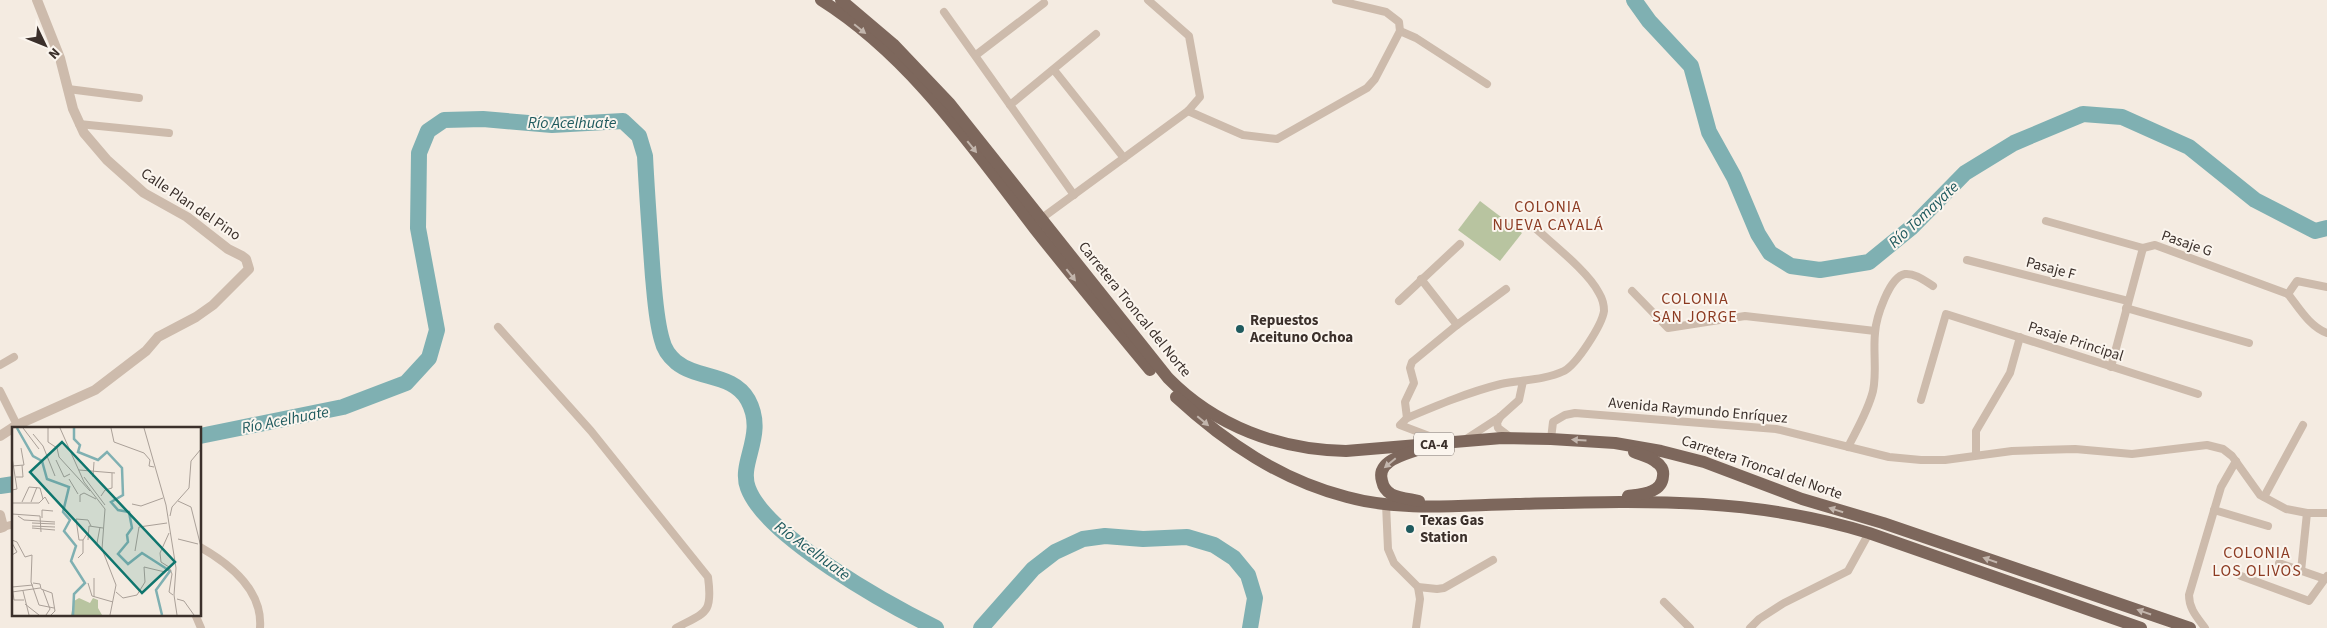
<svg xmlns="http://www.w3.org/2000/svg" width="2327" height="628" font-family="'Source Sans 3',sans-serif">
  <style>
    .green { fill: #b8c4a0 }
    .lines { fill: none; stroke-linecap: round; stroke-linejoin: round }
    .river { stroke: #7fb0b2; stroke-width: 16 }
    .minor { stroke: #cdbbac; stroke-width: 8 }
    .tertiary { stroke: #cdbbac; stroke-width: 10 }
    .primary { stroke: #7d675c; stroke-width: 12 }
    .oneway { fill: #c2b5ac }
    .poi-dot { fill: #1f5a5e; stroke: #fbf5ee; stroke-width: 2 }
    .labels { text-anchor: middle; stroke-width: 4; stroke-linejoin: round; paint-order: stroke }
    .shield { fill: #fbf5ee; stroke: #756b66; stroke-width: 1 }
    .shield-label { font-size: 14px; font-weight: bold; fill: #3b302b }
    .street-label { font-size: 15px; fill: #3b302b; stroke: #fbf5ee }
    .poi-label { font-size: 15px; font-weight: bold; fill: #3b302b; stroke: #fbf5ee; text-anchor: start }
    .water-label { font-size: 16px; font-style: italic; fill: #1f5a5e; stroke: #fbf5ee }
    .neighbourhood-label { font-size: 16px; letter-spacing: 1px; fill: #8c3b22; stroke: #fbf5ee }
    .inset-river { fill: none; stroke: #7fb0b2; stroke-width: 2.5 }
    .inset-road { fill: none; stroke: #aaa098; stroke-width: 1 }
    .view { fill: #0f766e; fill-opacity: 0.15; stroke: #0f766e; stroke-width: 2.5 }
    .inset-edge { fill: none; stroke: #3b302b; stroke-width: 2.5 }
  </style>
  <rect width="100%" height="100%" fill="#f4ebe1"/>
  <path class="green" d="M1480 201 1522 233 1500 261 1458 230Z"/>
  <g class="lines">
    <g class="river">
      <path d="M1634 0 1649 21 1691 66 1709 132 1734 177 1758 234 1770 253 1791 266 1820 270 1869 262 1912 227 1965 173 2014 143 2083 114 2122 117 2189 147 2255 200 2315 231 2327 228"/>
      <path d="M200 436 343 407 406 383 429 358 437 330 418 228 419 153 428 131 444 120 483 119 552 125 623 121 639 136 645 156C647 196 650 236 653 277 655 297 656 320 662 340 664 349 669 356 676 362 698 380 733 373 748 400 767 435 738 462 748 488 766 537 889 605 936 628"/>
      <path d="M0 486 14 484"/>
      <path d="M981 628 1033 569 1055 552 1083 539 1105 536 1143 539 1187 537 1214 545 1234 558 1248 575 1255 598 1250 628"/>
    </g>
    <g class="minor">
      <path d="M944 12 1074 195"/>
      <path d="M1400 31 1416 38 1487 84"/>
      <path d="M976 55 1044 3"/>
      <path d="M1054 70 1124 158"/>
      <path d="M68 89 139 98"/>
      <path d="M1010 105 1096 34"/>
      <path d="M1188 111 1243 135 1277 139 1367 88 1375 79 1400 31 1399 22 1386 12 1336 0"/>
      <path d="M79 124 169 133"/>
      <path d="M1042 218 1188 111 1200 97 1189 36 1148 0"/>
      <path d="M2046 221 2143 248 2155 245 2288 294"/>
      <path d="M1967 260 2128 301"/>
      <path d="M1421 279 1457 325"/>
      <path d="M1632 291 1668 328 1745 316 1875 331"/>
      <path d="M2288 294C2299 308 2310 327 2327 333"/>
      <path d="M2288 294 2297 281 2327 287"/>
      <path d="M1399 301 1460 244"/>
      <path d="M2126 308 2249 343"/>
      <path d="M498 327 591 431 708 577C713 614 706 612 676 628"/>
      <path d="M0 365 14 357"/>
      <path d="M2111 367 2143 248"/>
      <path d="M0 391 17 425"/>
      <path d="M1921 400 1946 314 2198 394"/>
      <path d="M1500 417 1497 423 1498 428 1510 437"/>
      <path d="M1407 418 1405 402 1414 383 1410 368 1412 362 1457 325 1506 289"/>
      <path d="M1466 439 1500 417 1519 400 1523 381"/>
      <path d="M1551 439 1553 422 1565 415 1575 413 1776 429 1889 457 1921 460H1945L2012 451 2075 449 2132 454 2207 445 2223 449 2232 456 2260 495 2286 509 2307 513H2327"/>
      <path d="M1445 442 1400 425 1407 418C1438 405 1469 392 1501 384 1522 380 1545 380 1564 371 1577 364 1602 325 1604 311 1604 305 1602 298 1599 293 1588 271 1551 243 1532 225"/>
      <path d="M1848 447C1857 429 1868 411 1873 391 1877 373 1873 352 1875 333 1876 318 1889 277 1905 274 1915 273 1925 281 1933 286"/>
      <path d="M1976 455V431L2010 373 2020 337"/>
      <path d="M2264 497 2303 425"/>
      <path d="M1386 504 1388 549 1394 563 1418 587 1420 599 1416 628"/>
      <path d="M2214 510 2268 526"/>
      <path d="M3 527 14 524"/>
      <path d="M200 547C230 564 263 590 260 628"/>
      <path d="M2279 563 2325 579"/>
      <path d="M2301 571 2307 513"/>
      <path d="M2241 576 2309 601 2327 576"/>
      <path d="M1418 587 1437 589 1444 588 1493 560"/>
      <path d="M1664 602 1690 628"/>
      <path d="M195 614 201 628"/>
      <path d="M1750 628 1759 619 1784 603 1848 571 1869 533"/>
      <path d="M2205 628C2197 617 2189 609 2189 595L2221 487 2236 461"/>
    </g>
    <g class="tertiary">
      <path d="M0 436 17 425 95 390 146 351 158 337 196 317 213 305 249 269 246 259 242 256 228 249 187 217 144 193 107 160 84 133 73 109 60 58 37 0"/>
      <path d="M0 515 3 527 0 528"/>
    </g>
    <g class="primary">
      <path d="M821 0C910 56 972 147 1035 229 1073 277 1111 323 1150 370"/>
      <path d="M841 0 893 44 950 104 1168 378C1215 426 1279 450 1346 451L1502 438 1551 439 1615 443 1661 451 1704 462 1802 499 1883 523 2190 628"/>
      <path d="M1176 397C1226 443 1281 480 1347 497 1402 512 1460 505 1516 504 1639 501 1750 496 1869 533L2141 628"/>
      <path d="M1417 450C1404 455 1376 461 1382 481 1383 486 1386 491 1391 494 1399 498 1410 499 1419 501"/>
      <path d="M1628 496C1642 494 1662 493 1663 476 1664 470 1661 465 1656 462 1651 457 1641 455 1634 452"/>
    </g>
  </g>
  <defs><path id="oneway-solid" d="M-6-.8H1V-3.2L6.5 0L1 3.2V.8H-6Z" transform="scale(1.25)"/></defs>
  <g class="oneway">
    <use href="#oneway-solid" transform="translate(860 29) rotate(39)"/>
    <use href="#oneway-solid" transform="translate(972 147) rotate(51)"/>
    <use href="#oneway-solid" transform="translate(1071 275) rotate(52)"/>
    <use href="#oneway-solid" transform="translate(1203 421) rotate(40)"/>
    <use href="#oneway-solid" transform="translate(1579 440) rotate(-176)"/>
    <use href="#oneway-solid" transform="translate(1390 463) rotate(140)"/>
    <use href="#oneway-solid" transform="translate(1836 510) rotate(-163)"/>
    <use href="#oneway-solid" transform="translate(1990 560) rotate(-161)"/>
    <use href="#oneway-solid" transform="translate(2144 612) rotate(-161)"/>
  </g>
  <g class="poi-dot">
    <circle cx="1240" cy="329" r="5"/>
    <circle cx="1410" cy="529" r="5"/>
  </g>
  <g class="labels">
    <rect class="shield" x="1414" y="432.5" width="40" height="23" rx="4"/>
    <g class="shield-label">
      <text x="1434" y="449">CA-4</text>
    </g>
    <g class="street-label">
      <text transform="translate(191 204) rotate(34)" y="5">Calle Plan del Pino</text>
      <text transform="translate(2187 243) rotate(19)" y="5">Pasaje G</text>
      <text transform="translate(2051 268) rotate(15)" y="5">Pasaje F</text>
      <text transform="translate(1135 309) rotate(51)" y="5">Carretera Troncal del Norte</text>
      <text transform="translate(2076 341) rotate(18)" y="5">Pasaje Principal</text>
      <text transform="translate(1698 410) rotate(5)" y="5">Avenida Raymundo Enríquez</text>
      <text transform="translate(1762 467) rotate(19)" y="5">Carretera Troncal del Norte</text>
    </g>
    <g class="poi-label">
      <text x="1250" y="325">Repuestos<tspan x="1250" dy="17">Aceituno Ochoa</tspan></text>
      <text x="1420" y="525">Texas Gas<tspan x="1420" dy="17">Station</tspan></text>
    </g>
    <g class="water-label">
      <text x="572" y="128">Río Acelhuate</text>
      <text transform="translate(1923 214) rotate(-43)" y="6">Río Tomayate</text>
      <text transform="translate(285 419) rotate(-11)" y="6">Río Acelhuate</text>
      <text transform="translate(813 550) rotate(36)" y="6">Río Acelhuate</text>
    </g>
    <g class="neighbourhood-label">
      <text x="1548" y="212">COLONIA<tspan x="1548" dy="18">NUEVA CAYALÁ</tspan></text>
      <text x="1695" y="304">COLONIA<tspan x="1695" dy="18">SAN JORGE</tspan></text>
      <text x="2257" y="558">COLONIA<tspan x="2257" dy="18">LOS OLIVOS</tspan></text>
    </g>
  </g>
  <g transform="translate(12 427)">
    <rect width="189" height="189" fill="#f4ebe1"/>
    <path d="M67 171 78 176 81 171 86 173V181L90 188H59L62 174Z" fill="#b8c4a0"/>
    <path class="inset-river" d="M5 1 21 29 30 34 35 52 57 60 51 85 58 93 52 104 64 119 59 134 73 156 62 167 61 188M62 1V12L68 18 66 25 86 33 95 25 110 41 111 68 99 75 106 83 117 85 120 101 115 108 116 115 106 127 116 137 130 126 158 144 144 163 150 188"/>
    <path class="inset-road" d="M11 1 27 22M36 1V15L45 21 47 30 78 64M48 1 72 55 93 82 90 122 104 158 98 188M99 1 102 15 132 26 138 33 137 39 142 40M132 1 154 78 164 141 162 168 165 188M21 7 31 19 43 49M0 30 5 62 0 63M44 33 52 50 58 47M0 39 12 38 9 21M67 43 103 46M4 50H11L10 38M72 50 93 78M81 50 82 35M57 52 66 67M89 69 93 63 100 61V46M166 74 179 80 189 120M10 75 17 60 28 61 31 72M19 75 25 60M68 75V68L72 66 84 72M0 76H27L33 70 37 77M120 77 129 79 151 71M0 87 28 89 29 105M6 89 12 93 43 95M158 89 160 80 177 61 179 34 189 22M30 91V83L41 84M20 96 43 97M20 99 43 100M20 101 43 103M157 106 148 126 149 135 157 140M166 112 186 117M0 113 5 115 13 130 20 128 19 155 27 178 42 181M71 113H67L64 92 76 93 79 99M76 113 77 99 91 101M0 116 5 125 0 128M85 116 88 100M123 124 127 100 155 96M66 131 71 126V113L75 107M157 140 160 147 157 165 161 168M21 156 28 157 29 162 40 166 43 184 39 188M76 156 80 169 101 175M0 158 2 173H12M0 160 21 158M31 163 38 182 34 188M11 164 17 188M0 165 28 161M104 165 111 171 125 168 133 155 132 140 153 145 157 140M82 170V151M165 172 172 174 182 188M13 177 27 188"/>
    <path class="view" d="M50 15 163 135 130 166 18 45Z"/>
    <rect width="189" height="189" class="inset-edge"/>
  </g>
  <g transform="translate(45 45) rotate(133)" stroke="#fbf5ee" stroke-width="4" paint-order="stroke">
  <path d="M0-4L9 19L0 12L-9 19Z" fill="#3b302b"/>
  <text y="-8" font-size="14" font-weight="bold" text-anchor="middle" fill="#3b302b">N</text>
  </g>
</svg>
